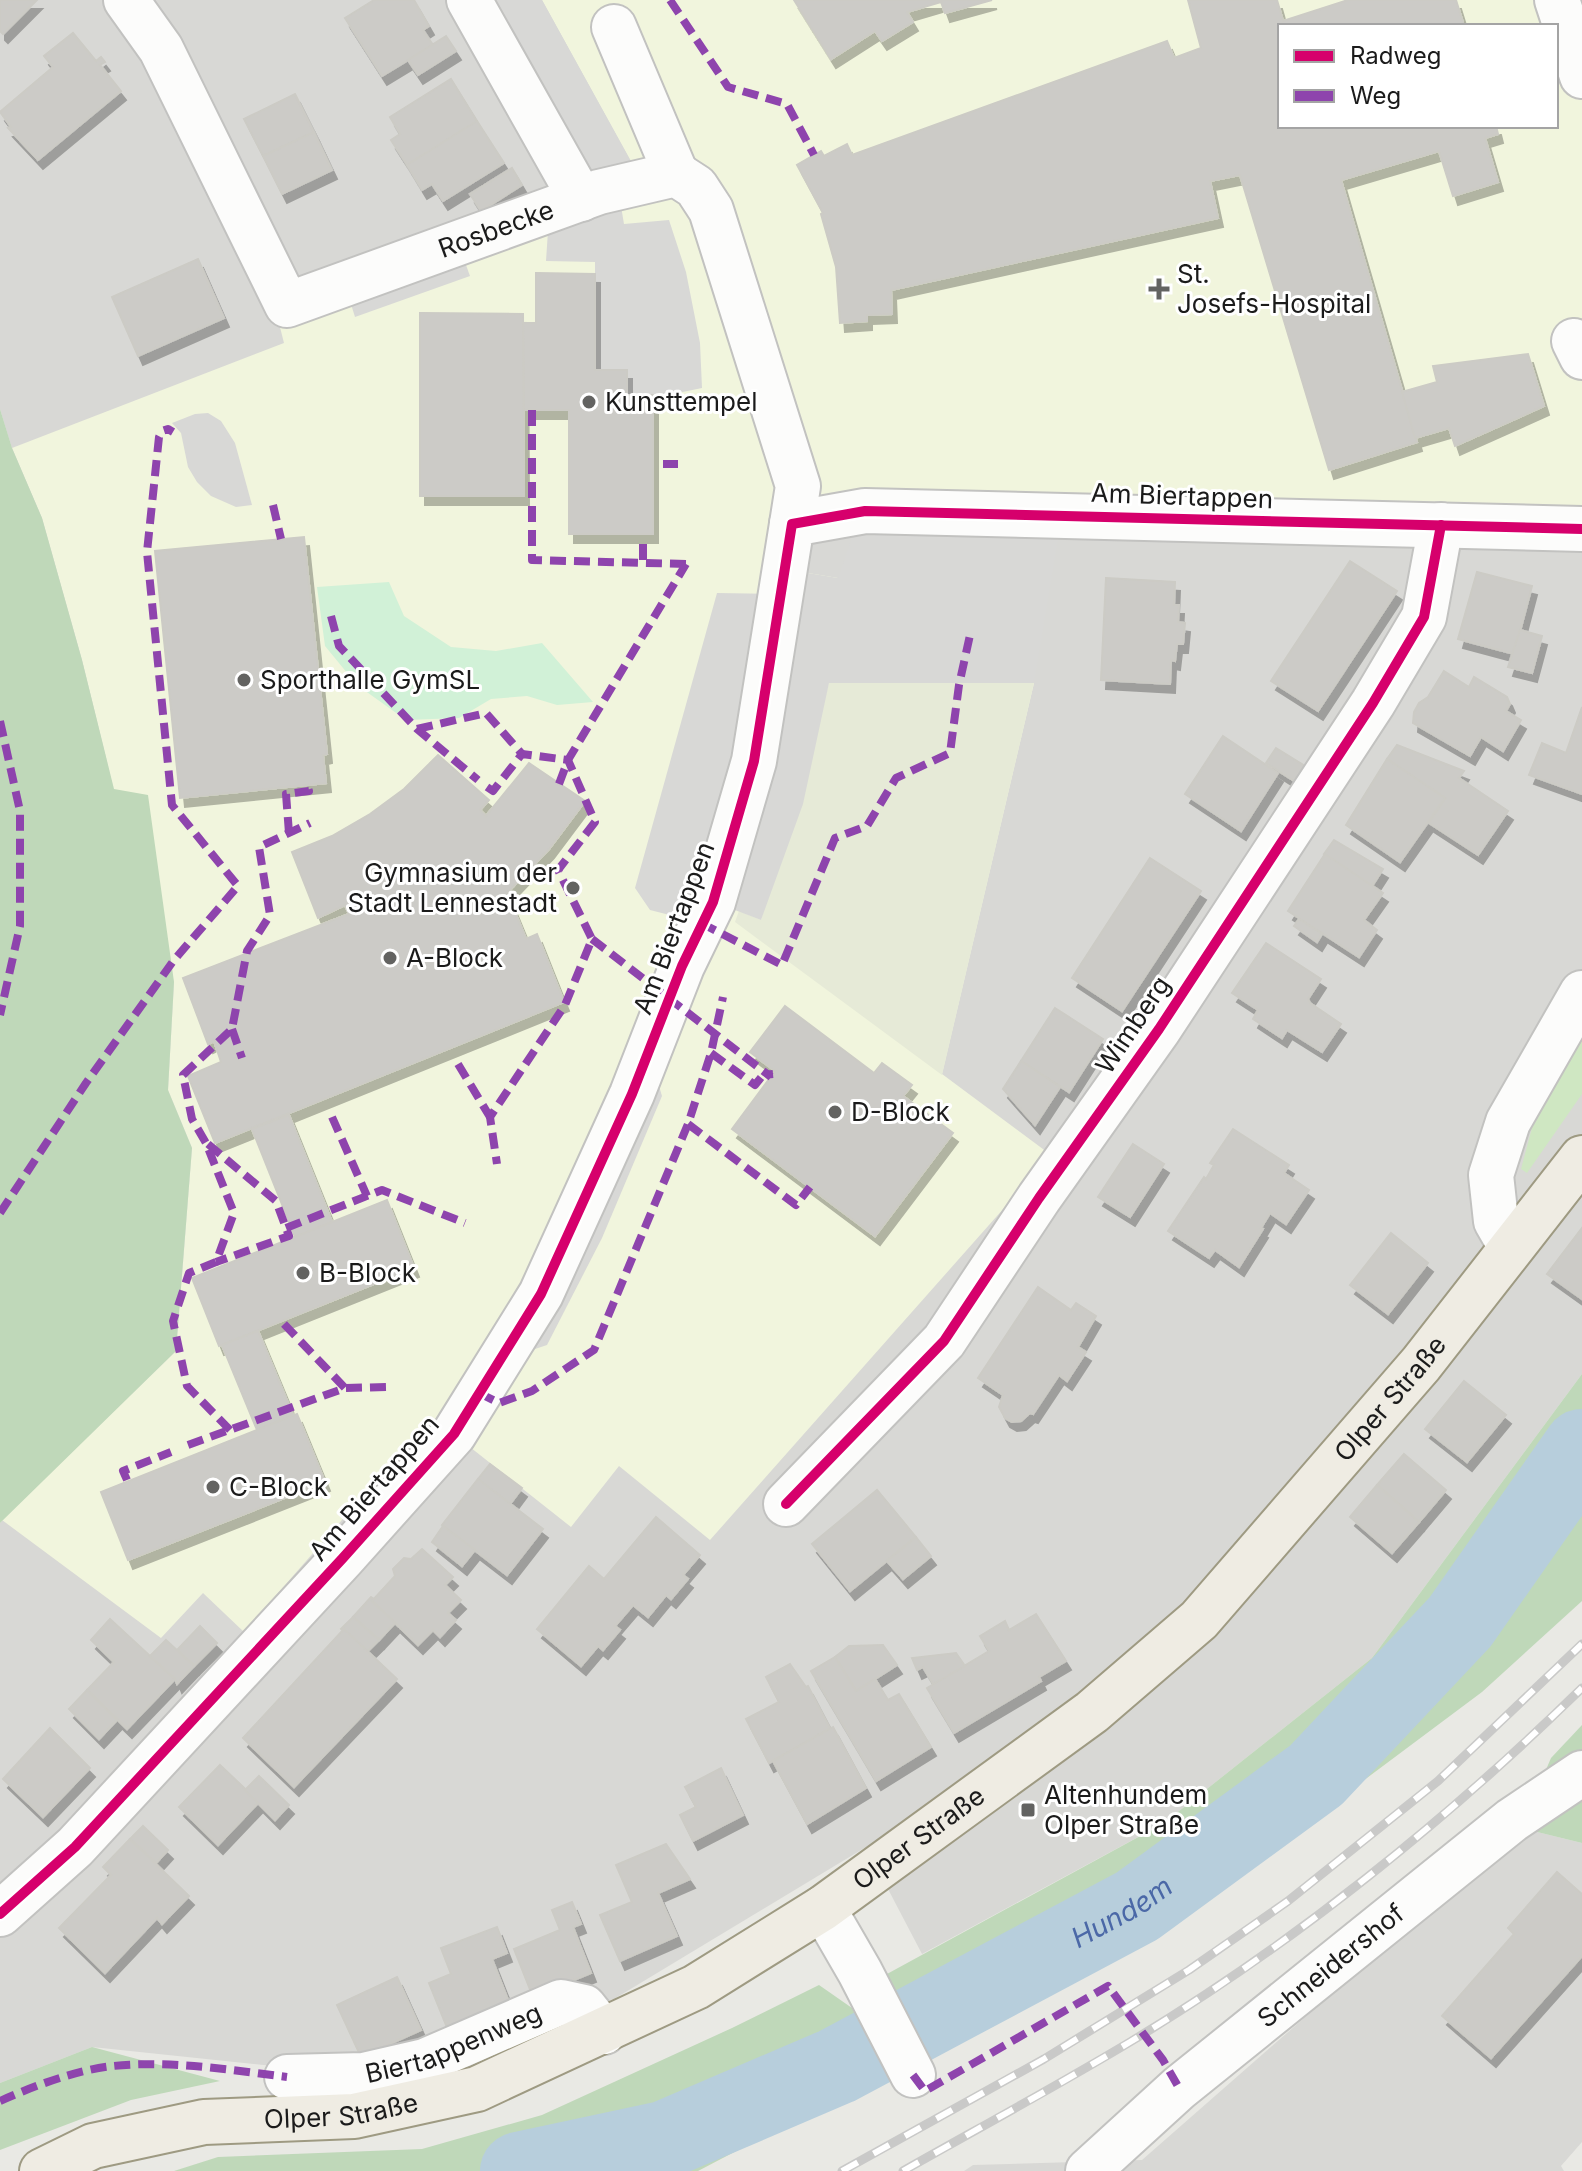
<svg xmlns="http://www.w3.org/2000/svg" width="1582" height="2171" font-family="Inter,sans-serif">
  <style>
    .residential { fill: #d8d8d5; fill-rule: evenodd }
    .education { fill: #f1f5dd; fill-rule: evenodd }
    .farmland { fill: #e6ead7 }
    .grass { fill: #cfe7c2 }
    .forest { fill: #bfd8b9 }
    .park { fill: #d1f1d7 }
    .parking { fill: #d8d8d6 }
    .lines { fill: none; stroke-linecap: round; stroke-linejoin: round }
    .river { stroke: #b7cedc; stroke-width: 78 }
    .building { fill: #cccbc7; stroke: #cccbc5; stroke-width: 2; filter: url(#shadow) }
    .minor-casing { stroke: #c2c2c0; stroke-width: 48 }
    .major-casing { stroke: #9e9a82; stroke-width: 48 }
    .minor { stroke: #fcfcfb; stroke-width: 44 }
    .major { stroke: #efece3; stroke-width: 44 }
    .rail-casing { stroke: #c9c9c8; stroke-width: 9 }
    .rail { stroke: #fff; stroke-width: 6; stroke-dasharray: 18; stroke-linecap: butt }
    .quiet { stroke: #8e44ad; stroke-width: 8; stroke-dasharray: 16 8; stroke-linecap: butt }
    .cycleway-casing { stroke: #fff; stroke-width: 15 }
    .cycleway { stroke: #d6006c; stroke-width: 10 }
    .poi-dot { fill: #636361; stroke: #fff; stroke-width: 3 }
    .labels { text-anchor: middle; stroke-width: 6; stroke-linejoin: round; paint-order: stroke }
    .street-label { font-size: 26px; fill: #1b1b1b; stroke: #fff }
    .poi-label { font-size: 26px; fill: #1b1b1b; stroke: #fff; text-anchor: start }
    .water-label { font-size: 28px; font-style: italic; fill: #4b68a7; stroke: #fff }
  </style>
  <defs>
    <filter id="shadow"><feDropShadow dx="5" dy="9" stdDeviation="0" flood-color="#0004"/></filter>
  </defs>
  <rect width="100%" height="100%" fill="#e9e9e4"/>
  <g class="residential">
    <path d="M0 0H1582V1374L1372 1658 1164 1823 922 1954 866 1847 614 1999 331 2072 92 2047 0 2083V1523L176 1351 192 1148 168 1090 174 982 0 409ZM1280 26H1556V126H1280Z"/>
    <path d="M1521 1828 1582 1843V2142L1561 2166 1564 2171H964L973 2165 1142 2160Z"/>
  </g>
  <path class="education" d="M542 0H1582V529L792 524 784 569 838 578 959 685 1034 683 942 1074 1051 1155 710 1540 619 1466 571 1527 432 1417 244 1632 203 1593 161 1638 2 1520 176 1351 192 1148 168 1090 174 982 114 790 82 660 42 518 12 448 284 343 280 327 573 218 642 181ZM1280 26H1556V126H1280Z"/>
  <path class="farmland" d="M829 683H1034L942 1075 735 922 739 911 761 920Z"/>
  <path class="grass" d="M1582 1038V1094L1527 1173 1521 1169 1532 1128Z"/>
  <g class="forest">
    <path d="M0 409 12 448 42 518 82 660 114 789 148 795 174 982 168 1090 192 1148 176 1351 0 1523Z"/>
    <path d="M1582 1374V1601L1482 1692 1213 1893 929 2057 887 1974 1164 1823 1372 1658Z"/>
    <path d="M1582 1725V1843L1521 1828 1551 1758Z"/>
    <path d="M819 1985 852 2008 887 2072 698 2171H174L218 2157 422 2149 542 2115 732 2028Z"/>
    <path d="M92 2047 220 2081 131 2100 0 2150V2083Z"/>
  </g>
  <path class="park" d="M389 582 404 616 451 647 496 651 542 643 593 702 557 705 527 696 491 699 459 718 406 720 357 685 325 646 317 587Z"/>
  <g class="parking">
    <path d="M469 0H542L642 182 618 188 624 224 669 220 686 272 700 343 702 388 673 394 627 395V370H595V262L546 261 548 231 573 218Z"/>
    <path d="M463 257 470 276 355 317 349 298Z"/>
    <path d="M208 413 221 421 235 443 252 505 236 507 211 496 197 482 188 467 181 433 172 423 195 414Z"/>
    <path d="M1060 527 1034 683H829L803 804 761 920 714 902 701 923 650 910 635 888 717 593 779 594 784 569 838 578 855 529Z"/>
    <path d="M655 1073 662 1096 602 1238 547 1345 526 1352Z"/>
  </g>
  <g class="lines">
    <path class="river" id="s1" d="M519 2171 664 2140 837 2066 1137 1906 1316 1775 1460 1622 1582 1448"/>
  </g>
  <g class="building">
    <path d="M0 0H37L3 34 0 31Z"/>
    <path d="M374 0H414L429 26 423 30 433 45 382 76 345 18Z"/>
    <path d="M794 0H992L945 13 941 2 907 12 913 22 882 41 875 31 831 59Z"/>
    <path d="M1188 0H1277L1283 21 1348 0H1456L1464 26H1280V126H1496L1498 134 1485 138 1498 182 1453 196 1439 151 1341 180 1417 442 1329 470 1240 175 1210 181 1218 218 891 290 892 314 867 315V321L840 323 836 267 821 214 823 213 797 165 821 151 824 156 847 144 852 155 1167 41 1174 58 1201 48Z"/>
    <path d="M73 33 96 61 101 57 105 62 100 65 121 91 38 160 8 128 11 127 0 112 53 67 44 56Z"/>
    <path d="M446 36 456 51 418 75 408 60Z"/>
    <path d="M451 79 477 121 407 165 391 140 400 134 390 117Z"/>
    <path d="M295 94 314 132 263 156 244 119Z"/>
    <path d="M477 121 504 163 443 201 432 184 422 190 407 165Z"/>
    <path d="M314 132 332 170 282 194 263 156Z"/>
    <path d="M512 168 522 185 481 211 470 194Z"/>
    <path d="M198 259 224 318 138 356 112 297Z"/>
    <path d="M536 273 595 274V370H627V395H653V534H569V410H524L523 323H536Z"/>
    <path d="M420 313 523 314 524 496H420Z"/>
    <path d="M1528 354 1544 406 1455 446 1449 428 1415 438 1402 392 1437 382 1433 366Z"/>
    <path d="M304 537 327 754 323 755 326 783 180 798 155 551Z"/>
    <path d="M1350 561 1397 591 1318 711 1271 681Z"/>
    <path d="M1477 572 1532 586 1514 654 1458 639Z"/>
    <path d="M1106 578 1175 582 1174 605H1179L1178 622 1185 623 1183 644H1177L1175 661 1171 660 1170 684 1101 680Z"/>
    <path d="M1520 630 1542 636 1532 673 1508 667Z"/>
    <path d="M1444 671 1469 687 1474 677 1507 697 1510 704 1506 711 1521 720 1503 751 1481 737 1470 756 1413 723 1414 712 1419 703 1428 697Z"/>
    <path d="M1582 707V794L1529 775 1542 743 1566 753Z"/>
    <path d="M1223 736 1278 773 1241 831 1185 794Z"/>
    <path d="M1397 745 1464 771 1459 778 1508 811 1478 855 1429 823 1445 798 1387 759Z"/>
    <path d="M1276 748 1305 766 1294 781 1266 763Z"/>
    <path d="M438 755 489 800 480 810 486 816 529 763 585 801 549 849 507 893 526 939 537 934 564 1002 215 1143 188 1076 221 1062 214 1041 208 1044 183 978 349 914 345 905 318 918 292 852 332 836 370 814 404 789Z"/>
    <path d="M1387 759 1445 798 1400 862 1346 825Z"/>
    <path d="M1334 840 1383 869 1372 886 1324 854Z"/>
    <path d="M1325 854 1383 893 1364 920 1377 930 1359 957 1288 911Z"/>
    <path d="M1150 858 1201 891 1122 1011 1072 978Z"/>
    <path d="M1299 919 1322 934 1317 942 1294 926Z"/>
    <path d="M1266 943 1321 979 1308 999 1310 1003 1341 1024 1322 1052 1287 1030 1282 1038 1253 1019 1258 1010 1232 993Z"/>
    <path d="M785 1006 874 1073 882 1063 912 1085 903 1096 953 1133 875 1236 732 1129 775 1071 750 1052Z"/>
    <path d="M1055 1008 1103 1039 1069 1092 1021 1061Z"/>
    <path d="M1021 1061 1060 1087 1035 1125 1003 1089Z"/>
    <path d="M289 1115 332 1222 295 1237 252 1129Z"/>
    <path d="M1233 1129 1289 1165 1284 1173 1309 1190 1286 1224 1270 1213 1261 1228 1263 1229 1239 1267 1215 1250 1209 1258 1168 1231 1204 1177 1206 1179 1214 1165 1210 1163Z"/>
    <path d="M1133 1144 1164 1164 1130 1217 1098 1197Z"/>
    <path d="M387 1200 414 1268 219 1346 192 1278Z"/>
    <path d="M1582 1228V1299L1547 1274Z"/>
    <path d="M1391 1233 1428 1263 1388 1314 1350 1285Z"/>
    <path d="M1038 1287 1071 1310 1076 1303 1096 1316 1078 1347 1086 1352 1067 1381 1059 1375 1033 1414 1030 1413 1021 1421 1012 1422 1005 1418 999 1407 1003 1395 978 1378Z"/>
    <path d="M258 1331 293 1415 257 1430 222 1345Z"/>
    <path d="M1464 1381 1506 1415 1467 1462 1425 1429Z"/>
    <path d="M297 1414 325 1482 128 1560 101 1492Z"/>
    <path d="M1404 1454 1446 1490 1419 1522 1377 1485Z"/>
    <path d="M490 1464 522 1488 510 1504 478 1479Z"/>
    <path d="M478 1479 543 1529 507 1575 442 1525Z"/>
    <path d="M1377 1485 1419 1522 1392 1553 1350 1517Z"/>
    <path d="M877 1490 916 1537 850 1591 812 1544Z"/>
    <path d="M656 1517 700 1555 683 1575 688 1579 671 1599 666 1595 648 1617 633 1605 615 1626 620 1630 603 1650 598 1646 581 1666 537 1629 589 1566 604 1579Z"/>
    <path d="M443 1526 475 1550 462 1566 432 1542Z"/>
    <path d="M916 1537 931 1556 903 1579 887 1561Z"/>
    <path d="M422 1549 453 1577 445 1585 461 1600 448 1613 456 1620 440 1637 433 1630 418 1645 372 1601 395 1576 393 1569 404 1558 411 1559Z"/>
    <path d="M371 1597 374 1599 372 1601 395 1623 379 1640 353 1617Z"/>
    <path d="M1036 1614 1066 1661 1039 1677 1041 1681 954 1733 927 1688 989 1651 980 1636 1005 1621 1009 1630Z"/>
    <path d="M353 1617 379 1640 368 1651 341 1629Z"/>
    <path d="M110 1619 175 1679 127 1729 87 1690 114 1662 91 1640Z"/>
    <path d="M200 1626 217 1643 194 1666 177 1650Z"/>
    <path d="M344 1629 397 1679 294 1787 243 1738Z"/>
    <path d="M166 1640 194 1666 177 1684 175 1679 150 1656Z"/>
    <path d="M883 1645 897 1665 856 1691 835 1657 849 1646Z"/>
    <path d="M956 1653 965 1666 933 1684 923 1667 917 1670 912 1658Z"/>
    <path d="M835 1657 856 1691 875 1679 888 1700 899 1694 931 1747 876 1781 811 1671Z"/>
    <path d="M790 1664 806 1687 808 1686 830 1728 769 1763 746 1719 779 1702 766 1677Z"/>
    <path d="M87 1690 117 1720 99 1739 69 1709Z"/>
    <path d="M833 1727 866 1788 807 1824 773 1761Z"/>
    <path d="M50 1728 90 1768 43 1817 3 1779Z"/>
    <path d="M220 1765 259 1802 218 1845 179 1807Z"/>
    <path d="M721 1768 743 1815 693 1841 680 1815 696 1807 685 1787Z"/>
    <path d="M259 1776 289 1805 275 1820 245 1790Z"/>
    <path d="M143 1826 168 1850 156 1863 130 1839Z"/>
    <path d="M130 1839 189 1896 162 1924 157 1918 105 1973 59 1928 111 1875 103 1867Z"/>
    <path d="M666 1844 690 1879 658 1893 677 1936 620 1961 600 1915 632 1902 616 1865Z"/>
    <path d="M1557 1872 1582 1894V1956L1491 2058 1442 2016 1514 1934 1508 1928Z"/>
    <path d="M572 1902 581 1924 573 1927 591 1973 533 1997 514 1949 560 1930 552 1910Z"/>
    <path d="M497 1927 507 1953 492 1959 510 2005 448 2030 429 1983 451 1974 441 1948Z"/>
    <path d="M397 1977 421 2030 361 2057 337 2005Z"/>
  </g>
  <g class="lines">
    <g class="minor-casing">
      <g id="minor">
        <path id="s2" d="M126 0 161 49 287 305 599 192 676 174 696 187 711 210 798 486 792 524"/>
        <path d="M469 0 581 199"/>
        <path d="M1557 0 1582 76"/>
        <path d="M614 27 676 174"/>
        <path d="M1574 341 1582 357"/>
        <path d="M1511 1247 1496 1221 1491 1175 1508 1122 1582 993"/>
        <path d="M786 1504 944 1341 1039 1198 1159 1029 1373 703 1424 617 1441 525"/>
        <path d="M823 1908 860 1972 913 2075"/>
        <path d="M0 1914 75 1847 342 1559 454 1434 541 1294 632 1094 682 966 713 902 754 761 792 524 865 511 1582 529"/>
        <path id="s3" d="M287 2077 364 2075 425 2061 561 2002 584 2007 604 2032"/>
        <path id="s4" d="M1088 2171 1179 2088 1512 1820 1582 1773"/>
      </g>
    </g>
    <g class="major-casing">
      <g id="major">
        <path id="s5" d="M42 2171 93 2146 204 2122 354 2116 477 2089 696 1987 823 1908 1092 1712 1199 1620 1421 1364 1582 1158"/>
      </g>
    </g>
    <use href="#minor" class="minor"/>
    <use href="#major" class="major"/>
    <g class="rail-casing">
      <g id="rail">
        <path d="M842 2171 1044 2059 1189 1970 1288 1901 1438 1781 1582 1644"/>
        <path d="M903 2171C979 2128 1055 2087 1130 2042 1292 1945 1447 1820 1582 1688"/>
      </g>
    </g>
    <use href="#rail" class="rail"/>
    <g class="quiet">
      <path d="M670 0 728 87 787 104 814 155"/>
      <path d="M532 410V560L686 564"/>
      <path d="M663 464H678"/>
      <path d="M273 505 281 539"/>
      <path d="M643 544V562"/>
      <path d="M331 616 339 646 417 729 478 780"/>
      <path d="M0 721 20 811V926L0 1015"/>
      <path d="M417 729 486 713 522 754"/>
      <path d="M559 784 568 760 686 564"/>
      <path d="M487 787 493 791 522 754 568 760 595 822 558 870 592 939 565 1005 490 1117 497 1164"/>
      <path d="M289 833 286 794 309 791 307 785"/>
      <path d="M701 923 782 965 835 838 867 826 896 778 950 753 959 685 970 635"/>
      <path d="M592 939 771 1077"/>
      <path d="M232 1029 242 1058"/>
      <path d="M711 1053 755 1085 763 1075 773 1074"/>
      <path d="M458 1064 490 1117"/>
      <path d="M332 1117 367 1196"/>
      <path d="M688 1124 796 1205 810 1187"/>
      <path d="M208 1144 276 1201 289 1236 216 1262"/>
      <path d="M0 1213 86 1083 174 960 238 886 172 805 147 552 159 437 162 431 168 429 173 432"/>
      <path d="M286 1228 382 1190 465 1223"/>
      <path d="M284 1324 345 1388"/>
      <path d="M479 1393 499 1403 532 1391 594 1350 688 1124 711 1053 723 997"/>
      <path d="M230 1430 187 1386 173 1321 189 1273 216 1262 234 1213 206 1143 192 1119 183 1075 232 1029 247 951 270 915 259 847 310 823"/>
      <path d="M188 1445 345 1388 388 1387"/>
      <path d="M127 1480 123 1471 171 1452"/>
      <path d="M913 2075 925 2091 1108 1986 1163 2060 1179 2088"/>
      <path d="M0 2101C34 2086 76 2070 113 2066 170 2060 231 2070 287 2077"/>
    </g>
    <g class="cycleway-casing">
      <g id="cycleway">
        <path d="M786 1504 944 1341 1039 1198 1159 1029 1373 703 1424 617 1441 525"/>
        <path d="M0 1914 75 1847 342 1559 454 1434 541 1294 632 1094 682 966 713 902 754 761 792 524 865 511 1582 529"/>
      </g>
    </g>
    <use href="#cycleway" class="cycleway"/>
  </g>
  <g class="poi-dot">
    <path d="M1155 277h8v8h8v8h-8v8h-8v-8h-8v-8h8z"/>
    <circle cx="589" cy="402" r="8"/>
    <circle cx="244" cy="680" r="8"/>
    <circle cx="573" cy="888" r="8"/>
    <circle cx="390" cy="958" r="8"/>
    <circle cx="835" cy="1112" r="8"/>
    <circle cx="303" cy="1273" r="8"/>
    <circle cx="213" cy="1487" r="8"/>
    <rect x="1020" y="1802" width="16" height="16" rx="4"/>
  </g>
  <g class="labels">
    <g class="street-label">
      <text dy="9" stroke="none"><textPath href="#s2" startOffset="568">Rosbecke</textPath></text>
      <text transform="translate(1182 496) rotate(2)" y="9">Am Biertappen</text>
      <text transform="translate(674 928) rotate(-69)" y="9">Am Biertappen</text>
      <text transform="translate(1133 1025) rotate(-56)" y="9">Wimberg</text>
      <text dy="9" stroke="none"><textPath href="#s5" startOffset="1604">Olper Straße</textPath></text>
      <text transform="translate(374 1488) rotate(-49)" y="9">Am Biertappen</text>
      <text dy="9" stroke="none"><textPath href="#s5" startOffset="956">Olper Straße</textPath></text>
      <text dy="9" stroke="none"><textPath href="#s4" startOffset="318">Schneidershof</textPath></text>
      <text dy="9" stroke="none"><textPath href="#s3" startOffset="172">Biertappenweg</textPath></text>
      <text dy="9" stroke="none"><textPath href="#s5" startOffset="308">Olper Straße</textPath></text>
    </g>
    <g class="poi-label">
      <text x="1177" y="283">St.<tspan x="1177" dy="30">Josefs-Hospital</tspan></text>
      <text x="605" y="411">Kunsttempel</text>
      <text x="260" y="689">Sporthalle GymSL</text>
      <text x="557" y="882" text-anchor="end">Gymnasium der<tspan x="557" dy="30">Stadt Lennestadt</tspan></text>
      <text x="406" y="967">A-Block</text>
      <text x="851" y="1121">D-Block</text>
      <text x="319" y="1282">B-Block</text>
      <text x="229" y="1496">C-Block</text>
      <text x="1044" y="1804">Altenhundem<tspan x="1044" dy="30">Olper Straße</tspan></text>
    </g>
    <g class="water-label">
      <text dy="10" stroke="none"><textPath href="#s1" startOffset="660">Hundem</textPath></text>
    </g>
  </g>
  <rect x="1278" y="24" width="280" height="104" fill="#ffffff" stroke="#a4a4a4" stroke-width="2"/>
  <rect x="1294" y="50" width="40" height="12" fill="#d6006c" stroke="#a4a4a4" stroke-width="2"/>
  <text x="1350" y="64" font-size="24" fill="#1b1b1b">Radweg</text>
  <rect x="1294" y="90" width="40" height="12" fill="#8e44ad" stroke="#a4a4a4" stroke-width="2"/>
  <text x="1350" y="104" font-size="24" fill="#1b1b1b">Weg</text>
</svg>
